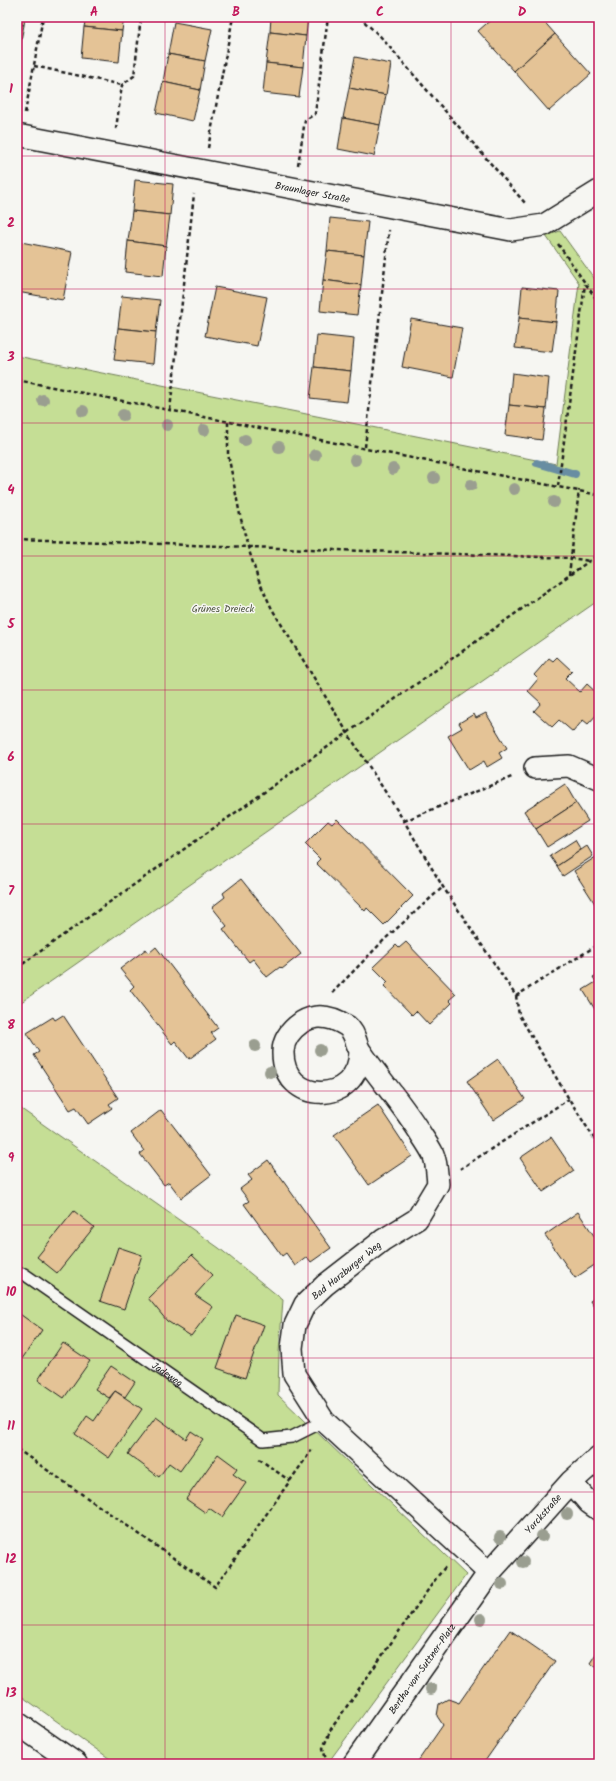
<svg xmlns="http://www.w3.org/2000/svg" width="616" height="1781" font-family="Kalam,sans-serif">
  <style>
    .green { fill: #c5de95; stroke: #707d58 }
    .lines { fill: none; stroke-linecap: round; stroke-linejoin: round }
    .stream { stroke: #688da2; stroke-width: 8 }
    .building { fill: #e4c396; stroke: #1c1c1c }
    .lane-casing { stroke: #1c1c1c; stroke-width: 14 }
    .street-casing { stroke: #1c1c1c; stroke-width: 24 }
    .secondary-casing { stroke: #1c1c1c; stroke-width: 25 }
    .path { stroke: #1c1c1c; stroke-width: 2.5; stroke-dasharray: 4 3; stroke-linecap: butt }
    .lane { stroke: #f6f6f2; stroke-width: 11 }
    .street { stroke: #f6f6f2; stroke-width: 21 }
    .secondary { stroke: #f6f6f2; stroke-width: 22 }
    .tree { fill: #9a9e90 }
    .grid { fill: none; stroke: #c2185b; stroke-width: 1; stroke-opacity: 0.55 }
    .labels { text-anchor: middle; stroke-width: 3; stroke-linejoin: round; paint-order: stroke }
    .street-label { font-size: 10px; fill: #1c1c1c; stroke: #f6f6f2 }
    .park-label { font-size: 10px; fill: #4f5640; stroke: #f6f6f2 }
    .neatline { fill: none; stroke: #c2185b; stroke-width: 1.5 }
    .grid-label { font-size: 13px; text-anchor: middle; font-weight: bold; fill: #c2185b }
  </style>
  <rect width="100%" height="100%" fill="#f6f6f2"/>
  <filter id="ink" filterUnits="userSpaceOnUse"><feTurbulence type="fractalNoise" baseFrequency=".025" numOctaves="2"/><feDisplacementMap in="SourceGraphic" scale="8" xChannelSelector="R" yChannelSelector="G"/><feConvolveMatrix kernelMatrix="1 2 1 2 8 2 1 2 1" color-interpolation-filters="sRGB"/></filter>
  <g filter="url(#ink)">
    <g class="green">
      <path d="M560 231 599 285V600L17 1005V356L556 464 579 283 546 236Z"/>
      <path d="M17 1106 219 1248 283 1300 279 1352 278 1395 466 1575 327 1764H117L17 1693Z"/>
    </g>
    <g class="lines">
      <path class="stream" d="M537 463 575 474"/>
    </g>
    <g class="building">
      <path d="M17 17H25L24 25 17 24Z"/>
      <path d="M86 17H124L122 31 84 27Z"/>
      <path d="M271 17H308L306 36 270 32Z"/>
      <path d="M494 17H540L555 34 514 71 478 31Z"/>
      <path d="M174 22 212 29 205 61 168 54Z"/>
      <path d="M17 24 24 25 18 56H17Z"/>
      <path d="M84 27 122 31 119 62 81 58Z"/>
      <path d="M270 32 306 36 303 67 266 63Z"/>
      <path d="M555 34 591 74 549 111 514 71Z"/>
      <path d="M168 54 205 61 200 90 163 82Z"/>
      <path d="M355 57 391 64 386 95 349 88Z"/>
      <path d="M266 63 303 67 299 97 263 93Z"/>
      <path d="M163 82 200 90 193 121 156 113Z"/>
      <path d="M349 88 386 95 380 125 343 118Z"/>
      <path d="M343 118 380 125 374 156 338 149Z"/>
      <path d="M135 180 173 184 170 215 132 211Z"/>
      <path d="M132 211 170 215 166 246 128 241Z"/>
      <path d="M330 218 368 222 364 255 327 251Z"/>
      <path d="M128 241 166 246 163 276 125 272Z"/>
      <path d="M21 242 72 252 63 300 17 292V263Z"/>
      <path d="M327 251 364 255 361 285 323 280Z"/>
      <path d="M323 280 361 285 357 315 320 311Z"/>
      <path d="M215 287 267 297 257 346 205 336Z"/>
      <path d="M522 287 559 291 556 322 519 318Z"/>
      <path d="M122 296 160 300 156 332 118 328Z"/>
      <path d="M519 318 556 322 552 352 515 348Z"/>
      <path d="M411 319 462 328 453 377 402 367Z"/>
      <path d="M118 328 156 332 153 364 114 360Z"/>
      <path d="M317 335 354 339 351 371 314 367Z"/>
      <path d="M314 367 351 371 347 402 310 398Z"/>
      <path d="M512 373 549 378 546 409 509 405Z"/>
      <path d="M509 405 546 409 542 440 505 435Z"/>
      <path d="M557 657 572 671 565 678 580 692 587 684 599 695V712L588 724 583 720 573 732 559 720 552 727 534 711 541 703 528 691 538 679 534 675 549 658 553 661Z"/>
      <path d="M486 713 507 748 499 753 502 758 487 767 484 761 469 770 448 736 462 728 459 723 474 714 476 718Z"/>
      <path d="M565 784 576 803 536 829 524 811Z"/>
      <path d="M576 803 588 821 547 847 536 829Z"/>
      <path d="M337 819 413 896 384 925 367 908 365 911 316 863 320 859 305 844 328 821 332 824Z"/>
      <path d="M575 840 581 850 557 866 550 856Z"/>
      <path d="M587 846 593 856 563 876 557 866Z"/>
      <path d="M599 855V910L574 871Z"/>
      <path d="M241 879 301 954 282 969 280 967 267 977 253 959 249 962 223 929 227 926 212 907 225 897 223 893Z"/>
      <path d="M406 942 456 994 449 1000 452 1003 429 1025 416 1011 412 1015 384 986 388 982 373 967 396 945 399 948Z"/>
      <path d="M156 947 218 1028 211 1033 216 1039 189 1059 175 1041 172 1044 130 990 134 986 120 969 146 949 149 953Z"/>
      <path d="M599 974V1016L583 990 596 982 593 977Z"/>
      <path d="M63 1015 118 1098 109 1104 112 1108 88 1124 76 1107 70 1110 34 1055 39 1052 27 1033 53 1017 55 1020Z"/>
      <path d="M498 1059 525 1099 493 1120 467 1081Z"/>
      <path d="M378 1105 412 1156 369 1185 334 1135Z"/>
      <path d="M161 1110 211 1175 181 1198 169 1182 164 1185 140 1154 144 1151 131 1133Z"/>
      <path d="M551 1137 574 1171 543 1192 520 1158Z"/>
      <path d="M268 1160 331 1248 311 1262 307 1257 295 1266 286 1253 282 1256 244 1204 249 1201 240 1189 252 1180 248 1175Z"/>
      <path d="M74 1211 94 1227 57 1273 37 1257Z"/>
      <path d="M578 1212 599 1243V1262L575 1278 545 1235Z"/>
      <path d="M118 1247 142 1255 124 1309 100 1301Z"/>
      <path d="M192 1255 213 1275 195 1295 213 1307 191 1336 167 1321 148 1298Z"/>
      <path d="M599 1295V1315L590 1301Z"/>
      <path d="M17 1312 42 1330 17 1366Z"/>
      <path d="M236 1315 264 1325 245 1378 217 1368Z"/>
      <path d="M63 1343 90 1361 64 1398 38 1380Z"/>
      <path d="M111 1366 135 1382 125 1397 115 1391 109 1398 95 1389Z"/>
      <path d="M115 1391 142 1409 109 1458 75 1434 87 1416 94 1421Z"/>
      <path d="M156 1417 186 1439 191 1431 203 1439 180 1471 169 1463 159 1477 128 1454Z"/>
      <path d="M218 1454 237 1468 233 1474 246 1483 222 1517 209 1508 206 1513 186 1499Z"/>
      <path d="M510 1630 555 1661 483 1764H416L443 1725 437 1716 439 1704 448 1699 459 1703Z"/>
      <path d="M599 1649V1669L590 1663Z"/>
    </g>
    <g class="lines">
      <g class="lane-casing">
        <g id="lane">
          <path id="s1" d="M17 1275 24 1274 263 1440 292 1437 324 1421"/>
        </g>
      </g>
      <g class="street-casing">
        <g id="street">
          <path id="s2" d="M17 135 511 230 544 225 599 191"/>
          <path d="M535 768 569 766 599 779"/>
          <path d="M360 1051C359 1107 282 1105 283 1052 283 1039 292 1029 302 1022 317 1013 333 1017 347 1026 356 1033 355 1044 361 1052 381 1081 404 1106 422 1136 426 1142 430 1148 433 1154 437 1163 437 1175 438 1184L417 1219 383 1240 325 1285 305 1304 295 1325 292 1348 294 1374 324 1421 489 1573"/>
          <path d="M571 1482 589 1503 599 1510"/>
        </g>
      </g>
      <g class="secondary-casing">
        <g id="secondary">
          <path d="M17 1723 76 1764"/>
          <path id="s3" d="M354 1764 489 1573 571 1482 599 1457"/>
        </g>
      </g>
      <g class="path">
        <path d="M359 17 380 36 525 203"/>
        <path d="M34 66 122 85"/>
        <path d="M25 113 43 17"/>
        <path d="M116 129 122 85 134 76 141 17"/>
        <path d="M208 148 233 17"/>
        <path d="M298 165 305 120 315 114 328 17"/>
        <path d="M558 244 599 303"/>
        <path d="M17 380 599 495"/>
        <path d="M170 410 194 194"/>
        <path d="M228 422V454L240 515 248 547 258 579 272 609 347 732 404 821 443 887 516 996 519 1015 569 1099 599 1146"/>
        <path d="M365 447 389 230"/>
        <path d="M558 486 585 284"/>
        <path d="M17 539 571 558 589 561"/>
        <path d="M569 575 579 490"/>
        <path d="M404 821 514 776"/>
        <path d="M17 968 599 554"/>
        <path d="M332 993 385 939 443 887"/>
        <path d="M516 996 599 944"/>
        <path d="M460 1169 569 1099"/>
        <path d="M17 1449 215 1587 311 1451 309 1450"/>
        <path d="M259 1459 290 1481"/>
        <path d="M327 1764 323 1748 331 1729 437 1577 446 1566"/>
      </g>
      <use href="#lane" class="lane"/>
      <use href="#street" class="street"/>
      <use href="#secondary" class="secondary"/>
    </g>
    <g class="tree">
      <circle cx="43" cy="400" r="6"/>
      <circle cx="83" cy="411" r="6"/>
      <circle cx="123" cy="415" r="6"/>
      <circle cx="167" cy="425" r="6"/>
      <circle cx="204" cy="430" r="6"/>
      <circle cx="245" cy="440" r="6"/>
      <circle cx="279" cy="447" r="6"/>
      <circle cx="315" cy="455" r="6"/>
      <circle cx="355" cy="460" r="6"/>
      <circle cx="393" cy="469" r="6"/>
      <circle cx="434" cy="478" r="6"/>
      <circle cx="471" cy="485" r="6"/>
      <circle cx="514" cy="489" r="6"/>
      <circle cx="554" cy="502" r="6"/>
      <circle cx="255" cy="1046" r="6"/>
      <circle cx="320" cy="1050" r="6"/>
      <circle cx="270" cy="1072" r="6"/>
      <circle cx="567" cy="1514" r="6"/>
      <circle cx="542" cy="1536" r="6"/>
      <circle cx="500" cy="1537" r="6"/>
      <circle cx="523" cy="1562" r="6"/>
      <circle cx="502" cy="1584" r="6"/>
      <circle cx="481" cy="1619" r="6"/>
      <circle cx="431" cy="1689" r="6"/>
    </g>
  </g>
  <path class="grid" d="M165 17V1764M308 17V1764M451 17V1764M17 156H599M17 289H599M17 423H599M17 556H599M17 690H599M17 824H599M17 957H599M17 1091H599M17 1225H599M17 1358H599M17 1492H599M17 1625H599"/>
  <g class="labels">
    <g class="street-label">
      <text dy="4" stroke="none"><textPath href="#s2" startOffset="301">Braunlager Straße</textPath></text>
      <text transform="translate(346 1270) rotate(-39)" y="4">Bad Harzburger Weg</text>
      <text dy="4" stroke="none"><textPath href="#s1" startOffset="182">Jadeweg</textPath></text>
      <text dy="4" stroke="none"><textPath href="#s3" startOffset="314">Yorckstraße</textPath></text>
      <text dy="4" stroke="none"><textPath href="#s3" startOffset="117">Bertha-von-Suttner-Platz</textPath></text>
    </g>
    <g class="park-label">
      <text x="223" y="612">Grünes Dreieck</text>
    </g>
  </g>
  <rect width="616" height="1781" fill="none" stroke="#f6f6f2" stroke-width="44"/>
  <rect x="22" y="22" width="572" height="1737" class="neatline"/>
  <g class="grid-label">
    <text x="94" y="16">A</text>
    <text x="236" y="16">B</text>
    <text x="380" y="16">C</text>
    <text x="522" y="16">D</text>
    <text x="11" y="93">1</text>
    <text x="11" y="227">2</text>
    <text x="11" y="361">3</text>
    <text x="11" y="494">4</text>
    <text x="11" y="628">5</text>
    <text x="11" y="761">6</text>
    <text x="11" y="895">7</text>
    <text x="11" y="1029">8</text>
    <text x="11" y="1162">9</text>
    <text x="11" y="1296">10</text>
    <text x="11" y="1430">11</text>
    <text x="11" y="1563">12</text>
    <text x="11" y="1697">13</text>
  </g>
</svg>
